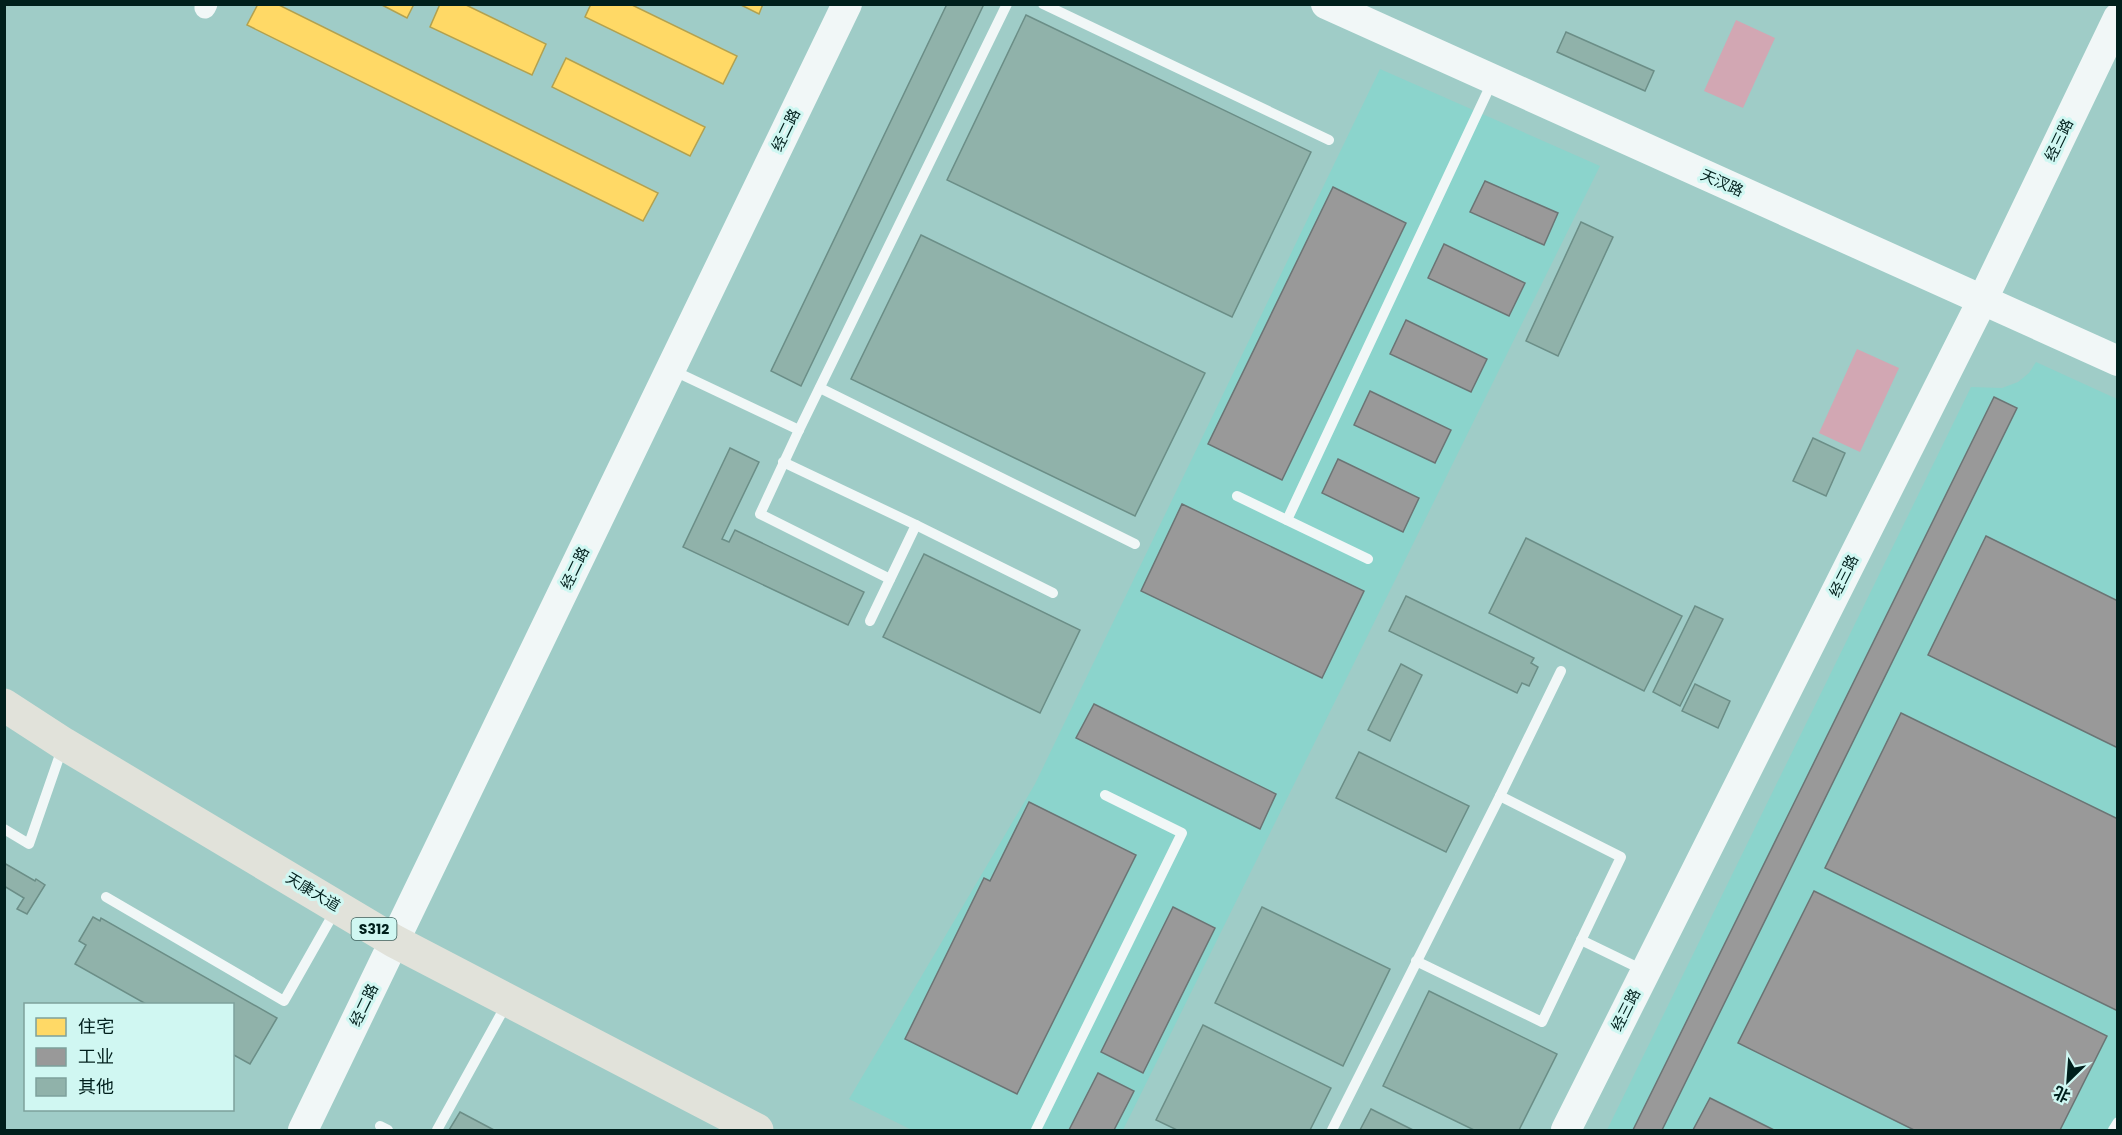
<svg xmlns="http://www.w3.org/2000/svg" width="2122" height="1135" font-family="Poppins,'Noto Sans SC',sans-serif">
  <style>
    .built { fill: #8bd4cc }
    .green { fill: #d2a7b3 }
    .homes { fill: #ffd966; stroke: #b2a150; stroke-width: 1.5 }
    .industry { fill: #999; stroke: #6b7474; stroke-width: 1.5 }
    .building { fill: #90b2aa; stroke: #6b8e87; stroke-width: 1.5 }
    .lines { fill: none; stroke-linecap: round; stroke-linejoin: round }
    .lane { stroke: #f1f7f7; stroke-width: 10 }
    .street { stroke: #f1f7f7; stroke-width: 21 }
    .secondary { stroke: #f1f7f7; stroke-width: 30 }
    .primary { stroke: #e1e2da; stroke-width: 33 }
    .labels { text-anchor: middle; stroke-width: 6; stroke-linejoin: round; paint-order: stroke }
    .shield { fill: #d0f7f2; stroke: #3e605c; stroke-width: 1.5 }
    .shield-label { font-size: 14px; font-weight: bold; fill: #001f1c }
    .street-label { font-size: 15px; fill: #001f1c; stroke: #d0f7f2 }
  </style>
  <rect width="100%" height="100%" fill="#9fccc7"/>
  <g class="built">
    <path d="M1380 69 1600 166 1123 1130H912L849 1099 1035 784Z"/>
    <path d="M2036 362 2117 399V1130H1607L1971 387 2002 388 2018 382 2029 373Z"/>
  </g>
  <g class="green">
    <path d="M1736 20 1775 38 1743 108 1704 91Z"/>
    <path d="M1857 349 1899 368 1860 452 1819 433Z"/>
  </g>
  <g class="homes">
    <path d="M258 4H277L658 193 643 221 247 25Z"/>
    <path d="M380 4H414L407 18Z"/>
    <path d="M440 4H464L546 44 532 75 430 27Z"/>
    <path d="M591 4H630L737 56 723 84 585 17Z"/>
    <path d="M739 4H763L759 14Z"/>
    <path d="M566 58 705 127 690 156 552 87Z"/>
  </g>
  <g class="industry">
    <path d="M1485 181 1558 213 1544 245 1470 212Z"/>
    <path d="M1333 187 1406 223 1282 480 1208 444Z"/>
    <path d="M1444 244 1525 283 1509 316 1428 278Z"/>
    <path d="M1406 320 1487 359 1471 392 1390 354Z"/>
    <path d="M1370 391 1451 430 1435 463 1354 425Z"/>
    <path d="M1994 397 2017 408 1662 1130H1633Z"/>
    <path d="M1338 459 1419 498 1403 532 1322 493Z"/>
    <path d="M1182 504 1364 591 1322 678 1141 591Z"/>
    <path d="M1986 536 2118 601V748L1928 655Z"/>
    <path d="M1094 704 1276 794 1260 829 1076 738Z"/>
    <path d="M1901 713 2118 819V1011L1825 868Z"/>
    <path d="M1029 802 1136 855 1017 1094 905 1039 984 878 990 881Z"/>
    <path d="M1814 891 2107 1036 2060 1130H1914L1738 1043Z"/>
    <path d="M1173 907 1215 928 1143 1073 1101 1052Z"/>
    <path d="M1098 1073 1134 1091 1114 1130H1069Z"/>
    <path d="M1710 1098 1774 1130H1693Z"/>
  </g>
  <g class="building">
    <path d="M947 4H984L801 386 771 371Z"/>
    <path d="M1026 15 1311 152 1232 317 947 180Z"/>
    <path d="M1566 32 1654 71 1645 91 1557 52Z"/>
    <path d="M1581 222 1613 237 1558 356 1526 341Z"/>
    <path d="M921 235 1205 373 1135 516 851 379Z"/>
    <path d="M1813 438 1845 453 1826 496 1793 481Z"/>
    <path d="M730 448 759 462 722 539 729 542 735 530 864 592 848 625 683 547Z"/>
    <path d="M1526 538 1682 616 1644 691 1489 613Z"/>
    <path d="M924 554 1080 630 1040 713 883 637Z"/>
    <path d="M1406 596 1534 658 1531 663 1538 667 1529 686 1522 683 1517 693 1389 631Z"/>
    <path d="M1695 606 1723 619 1680 706 1653 692Z"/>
    <path d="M1401 664 1422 675 1390 741 1368 730Z"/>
    <path d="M1695 684 1730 701 1718 728 1682 711Z"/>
    <path d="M1359 752 1469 806 1446 852 1336 798Z"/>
    <path d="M4 863 35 881 36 879 45 885 27 914 17 909 24 898 4 886Z"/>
    <path d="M1262 907 1390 969 1343 1066 1215 1003Z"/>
    <path d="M93 917 100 921 101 918 277 1018 250 1064 232 1054V1004H146L75 964 86 945 79 941Z"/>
    <path d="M1429 991 1557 1054 1519 1130H1474L1383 1086Z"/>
    <path d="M1203 1025 1331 1088 1310 1130H1177L1156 1120Z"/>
    <path d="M1371 1109 1413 1130H1360Z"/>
    <path d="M460 1112 494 1130H449Z"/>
  </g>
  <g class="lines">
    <g class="lane">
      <path d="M1043 4 1329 140"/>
      <path d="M672 370 799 430"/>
      <path d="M820 388 1135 544"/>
      <path d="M783 462 916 525 1053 593"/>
      <path d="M1237 496 1368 559"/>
      <path d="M1287 520 1493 80"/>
      <path d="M890 579 760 514 799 430 1007 4"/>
      <path d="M870 621 916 525"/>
      <path d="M4 829 29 844 63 746"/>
      <path d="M106 897 284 1001 335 911"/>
      <path d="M1581 940 1643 970"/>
      <path d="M1416 961 1542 1022 1621 857 1500 796"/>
      <path d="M380 1126 388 1130"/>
      <path d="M437 1130 506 1005"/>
      <path d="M1036 1130 1182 833 1105 795"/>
      <path d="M1332 1130 1500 796 1561 671"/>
      <path d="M2113 1130 2118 1122"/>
    </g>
    <path class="street" d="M205 8 207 4"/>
    <g class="secondary">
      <path d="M1326 4 2118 361"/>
      <path d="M303 1130 847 4"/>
      <path d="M1566 1130 1982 301 2118 18"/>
    </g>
    <path class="primary" d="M4 705 64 744 394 941 757 1130"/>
  </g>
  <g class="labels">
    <rect class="shield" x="351.5" y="918" width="45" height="22" rx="4.5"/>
    <g class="shield-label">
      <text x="374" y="934">S312</text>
    </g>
    <g class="street-label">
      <text transform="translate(786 130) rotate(-64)" y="5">经二路</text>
      <text transform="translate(2059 140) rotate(-64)" y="5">经三路</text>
      <text transform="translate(1722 183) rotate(24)" y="5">天汊路</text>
      <text transform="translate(575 568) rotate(-64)" y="5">经二路</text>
      <text transform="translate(1844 576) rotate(-63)" y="5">经三路</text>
      <text transform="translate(313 892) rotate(31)" y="5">天康大道</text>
      <text transform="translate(364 1005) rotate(-64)" y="5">经二路</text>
      <text transform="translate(1626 1010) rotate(-63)" y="5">经三路</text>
    </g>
  </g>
  <rect width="2122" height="1135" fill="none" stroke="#001f1c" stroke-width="12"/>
  <rect x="24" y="1003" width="210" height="108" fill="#d0f7f2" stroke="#7da19c" stroke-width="1.5"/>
  <rect x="36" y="1018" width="30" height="18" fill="#ffd966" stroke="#7da19c" stroke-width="1.5"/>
  <text x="78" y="1033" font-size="18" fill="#001f1c">住宅</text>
  <rect x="36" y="1048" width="30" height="18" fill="#999999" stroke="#7da19c" stroke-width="1.5"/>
  <text x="78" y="1063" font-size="18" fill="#001f1c">工业</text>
  <rect x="36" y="1078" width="30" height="18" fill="#90b2aa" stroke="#7da19c" stroke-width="1.5"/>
  <text x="78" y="1093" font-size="18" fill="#001f1c">其他</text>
  <g transform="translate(2068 1081) rotate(205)" stroke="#d0f7f2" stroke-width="4.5" paint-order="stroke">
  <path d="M0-4.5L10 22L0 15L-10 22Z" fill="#001f1c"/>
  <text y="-9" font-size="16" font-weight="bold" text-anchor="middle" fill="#001f1c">北</text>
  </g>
</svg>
